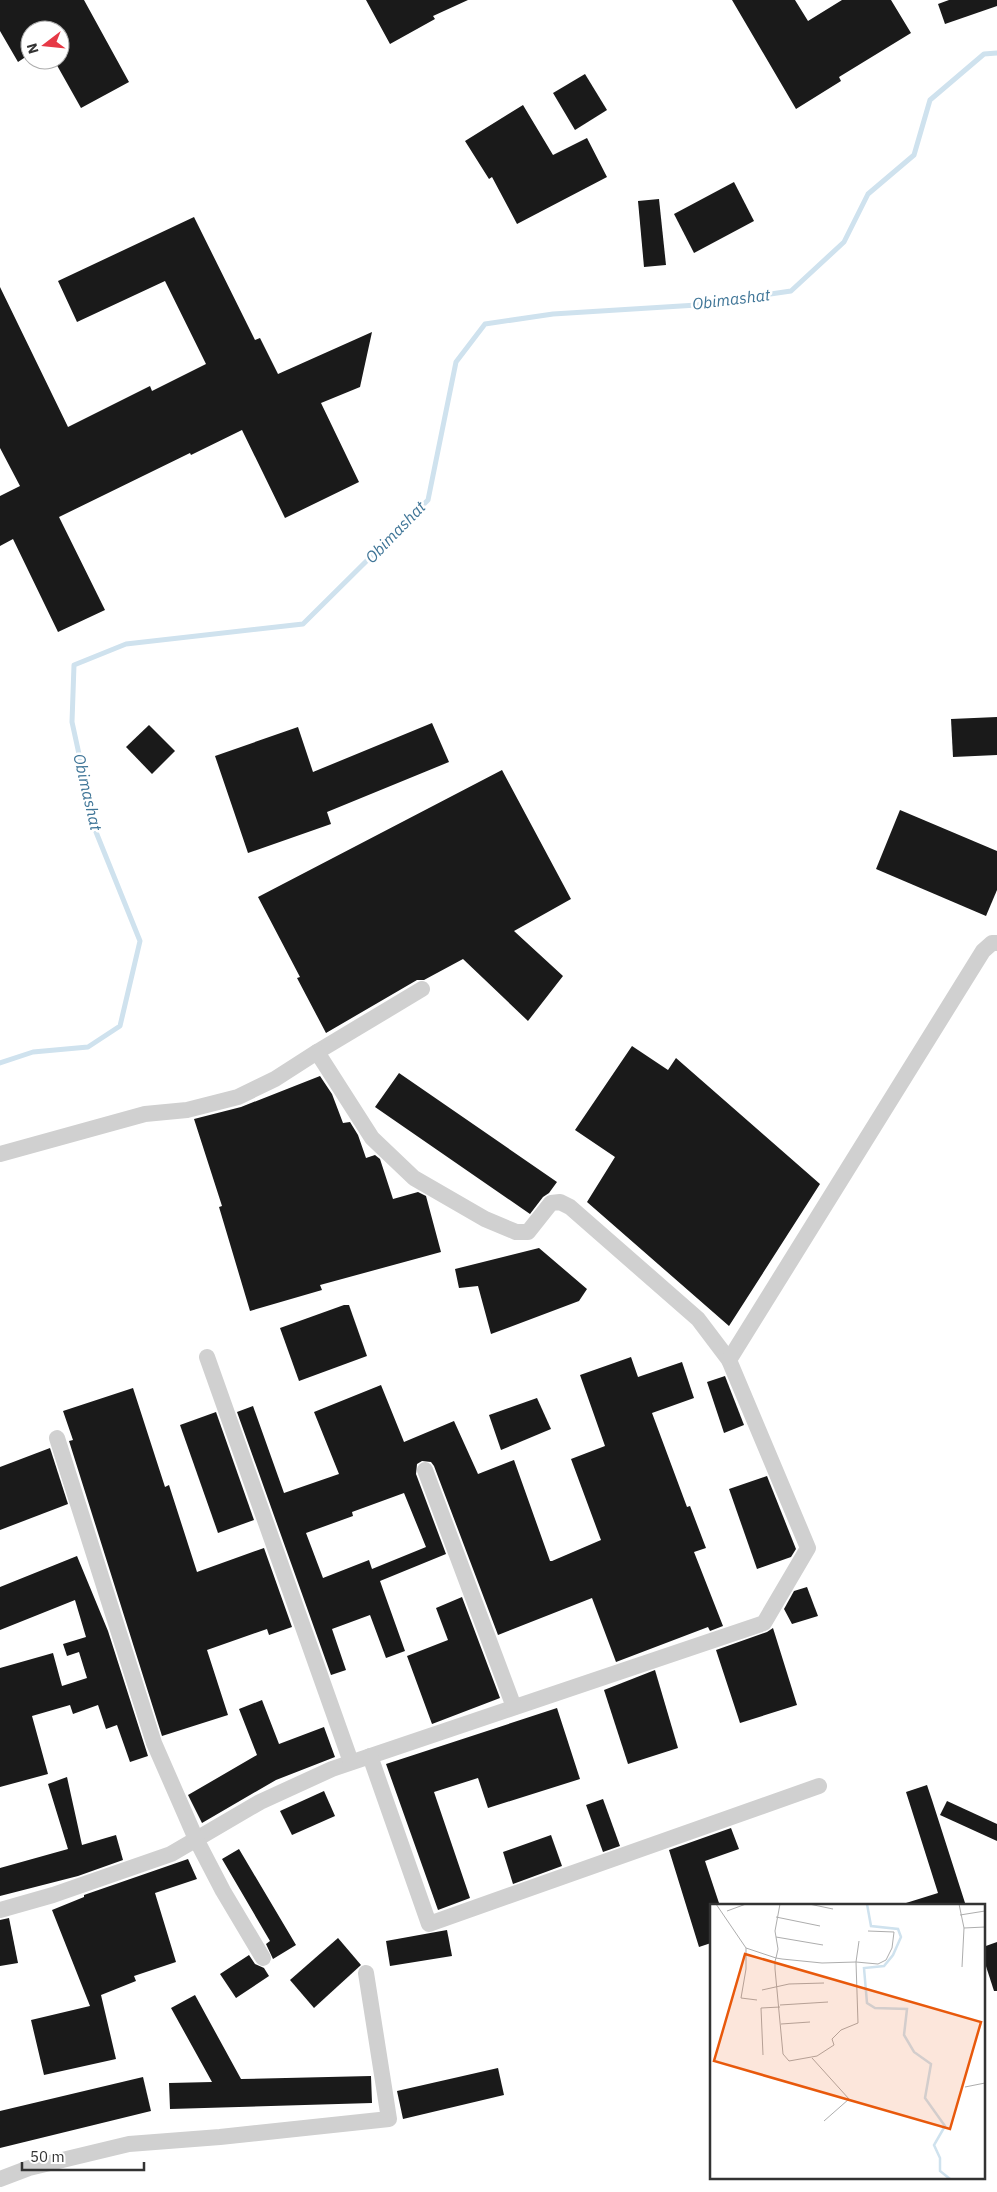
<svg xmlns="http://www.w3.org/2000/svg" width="997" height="2192" font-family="'IBM Plex Sans',sans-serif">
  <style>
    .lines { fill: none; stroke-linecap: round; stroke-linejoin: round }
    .stream { stroke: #cfe2ee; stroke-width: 5 }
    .building { fill: #1a1a1a; fill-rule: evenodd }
    .minor { stroke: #d0d0d0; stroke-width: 16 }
    .labels { text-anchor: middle; stroke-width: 5; stroke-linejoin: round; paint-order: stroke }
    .water-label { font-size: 16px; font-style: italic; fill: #3f7597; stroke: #fff }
    .inset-river { fill: none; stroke: #cfe2ee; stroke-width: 2.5 }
    .inset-road { fill: none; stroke: #adadad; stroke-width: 1 }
    .view { fill: #e8590c; fill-opacity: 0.15; stroke: #e8590c; stroke-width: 2.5 }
    .inset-edge { fill: none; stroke: #333; stroke-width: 2.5 }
  </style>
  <rect width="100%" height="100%" fill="#fff"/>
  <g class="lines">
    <path class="stream" d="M0 1063 33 1052 88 1047 120 1026 140 941 96 832 72 722 74 665 126 644 303 624 428 500 456 362 485 324 553 314 697 305 791 291 844 242 868 194 914 155 930 100 984 54 997 53"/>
  </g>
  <g class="building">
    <path d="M0 0H84L129 82 81 108 54 60H60V30H30V54L18 62 0 31Z"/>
    <path d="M366 0H468L433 16 435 19 390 44Z"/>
    <path d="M732 0H795L808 21 842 0H891L911 33 839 77 841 81 796 109Z"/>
    <path d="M949 0H997V6L945 24 938 4Z"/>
    <path d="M585 74 607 110 575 130 553 93Z"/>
    <path d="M523 105 553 155 587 138 607 177 517 224 492 177 489 179 465 141Z"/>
    <path d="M734 182 754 221 694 253 674 214Z"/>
    <path d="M659 199 666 265 644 267 638 201Z"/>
    <path d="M194 217 255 340 260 338 278 374 372 332 360 387 321 403 359 482 285 518 242 430 191 455 190 453 59 517 105 610 58 632 13 539 0 546V496L20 486 0 448V287L68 427 150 386 152 391 206 364 165 281 77 322 58 281Z"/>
    <path d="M997 717V755L953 757 951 719Z"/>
    <path d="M432 723 449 762 327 812 331 824 248 853 215 756 298 727 313 772Z"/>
    <path d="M149 725 175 751 152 774 126 747Z"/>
    <path d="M502 770 571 899 514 931 563 976 528 1021 463 959 424 980H417L326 1033 297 978 300 977 258 897Z"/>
    <path d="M900 810 997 851V890L986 916 876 869Z"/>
    <path d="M632 1046 668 1070 676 1058 820 1184 729 1326 587 1202 615 1157 575 1130Z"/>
    <path d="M399 1073 557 1182 549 1193 543 1197 530 1214 375 1107Z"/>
    <path d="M320 1076 332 1094 343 1123 350 1122 358 1135 366 1158 375 1155 380 1159 393 1199 418 1192 426 1196 441 1252 320 1285 322 1290 250 1311 219 1207 222 1206 194 1119 241 1107Z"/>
    <path d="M539 1248 587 1289 579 1301 491 1334 478 1286 459 1288 455 1269Z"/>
    <path d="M344 1305H349L367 1356 299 1381 280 1328Z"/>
    <path d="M631 1357 638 1377 682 1362 694 1398 652 1413 687 1507 690 1506 706 1548 694 1552 723 1626 710 1631 708 1627 616 1662 592 1598 498 1635 434 1466 431 1462 422 1461 417 1464 416 1474 446 1554 380 1581 405 1651 386 1658 370 1615 332 1629 346 1670 331 1675 237 1412 253 1406 284 1493 339 1474 314 1412 381 1385 404 1442 454 1421 478 1474 514 1460 550 1561H552L601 1540 571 1459 605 1446 580 1375ZM404 1493 426 1547 372 1569 369 1560 323 1578 306 1533 353 1516 352 1512Z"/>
    <path d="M725 1376 744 1425 724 1433 707 1382Z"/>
    <path d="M133 1388 165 1487 169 1485 197 1572 264 1548 292 1627 269 1635 267 1629 207 1650 228 1715 162 1736 69 1441 73 1440 63 1411Z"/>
    <path d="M537 1398 551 1429 501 1450 489 1415Z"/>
    <path d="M216 1412 254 1520 218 1533 180 1425Z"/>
    <path d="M50 1448 68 1504 0 1530V1467Z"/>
    <path d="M767 1476 796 1549 791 1557 757 1569 729 1489Z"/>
    <path d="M77 1556 108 1631 148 1756 130 1762 117 1725 106 1729 98 1705 73 1714 70 1705 32 1716 48 1774 0 1787V1668L53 1653 62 1686 87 1678 79 1652 67 1656 63 1644 86 1637 75 1600 0 1630V1587Z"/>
    <path d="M807 1587 818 1616 792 1624 784 1609 794 1591Z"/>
    <path d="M462 1597 500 1698 432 1724 407 1656 448 1640 436 1608Z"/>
    <path d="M773 1628 797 1705 740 1723 716 1650 767 1632Z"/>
    <path d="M655 1670 678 1748 628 1764 604 1690Z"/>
    <path d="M262 1700 279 1744 324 1727 335 1757 276 1780 202 1823 188 1795 257 1755 239 1709Z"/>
    <path d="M557 1708 580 1779 488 1808 478 1778 434 1792 470 1898 438 1910 386 1764Z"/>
    <path d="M67 1777 82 1845 116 1835 123 1860 78 1876 0 1896V1868L68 1849 48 1784Z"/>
    <path d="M927 1785 932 1800 966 1906H906V1903L938 1893 906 1792Z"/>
    <path d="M324 1791 335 1816 292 1835 280 1811Z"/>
    <path d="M603 1799 620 1846 603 1852 586 1805Z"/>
    <path d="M947 1801 997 1824V1841L940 1815Z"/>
    <path d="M731 1828 739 1849 705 1861 720 1906H711V1943L699 1947 669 1850Z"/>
    <path d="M551 1835 562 1866 513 1884 503 1852Z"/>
    <path d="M239 1849 296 1945 273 1959 266 1944 270 1941 222 1859Z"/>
    <path d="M188 1859 197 1879 155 1893 176 1962 134 1976 136 1981 101 1995 116 2059 44 2075 31 2020 90 2006 52 1910 84 1897V1895Z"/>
    <path d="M9 1918 18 1963 0 1966V1920Z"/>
    <path d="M447 1930 452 1956 390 1966 386 1941Z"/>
    <path d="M338 1938 361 1965 314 2008 290 1980Z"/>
    <path d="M997 1942V1991H994L983 1957V1947Z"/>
    <path d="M249 1955 255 1964 264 1968 269 1976 236 1998 220 1974Z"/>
    <path d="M195 1995 241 2079 371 2076 372 2103 170 2109 169 2083 212 2082 171 2008Z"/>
    <path d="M498 2068 504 2095 403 2119 397 2091Z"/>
    <path d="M143 2077 151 2111 0 2148V2111Z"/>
  </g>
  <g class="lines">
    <g class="minor">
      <path d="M317 1052 422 989"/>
      <path d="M0 1154 145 1114 187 1110 238 1097 275 1079 317 1052 372 1138 414 1178 485 1219 516 1232H528L551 1203 560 1202 570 1207 698 1319 729 1360 808 1548 764 1623 332 1769 260 1802 171 1854 53 1895 0 1910"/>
      <path d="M207 1357 351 1762"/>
      <path d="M729 1360 983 951 992 943H997"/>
      <path d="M57 1438 154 1743 196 1839 223 1891 263 1958"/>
      <path d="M425 1470 514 1707"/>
      <path d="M370 1756 429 1924 819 1786"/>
      <path d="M0 2179 29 2168 129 2144 220 2137 389 2119 366 1973"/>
    </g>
  </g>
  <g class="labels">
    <g class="water-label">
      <text transform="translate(731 299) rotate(-7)" y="6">Obimashat</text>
      <text transform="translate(395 532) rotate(-46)" y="6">Obimashat</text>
      <text transform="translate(88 792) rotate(77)" y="6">Obimashat</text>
    </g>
  </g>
  <g transform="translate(710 1904)">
    <rect width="275" height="275" fill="#fff"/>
    <path class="inset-river" d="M157 0 161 22 188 25 191 33 183 51 174 62 154 64 157 99 165 104 197 105 194 131 204 148 221 160 215 194 235 222 224 241 230 254V267L240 275"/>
    <path class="inset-road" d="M6 0 36 44V65L31 94 47 96M99 0 123 5M249 0 254 24 252 63M17 7 36 0M250 11 275 7M66 13 110 22M254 24 275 23M66 33 113 41M149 37 146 58 168 60 176 56 182 44 184 28 158 27M36 44 66 54 72 55 112 59 146 58 148 119 131 126 122 135 124 141 107 152 79 157 73 150 65 65V57L66 54 68 45 65 27 70 0M52 86 79 80 114 79M70 101 118 98M71 120 100 118M53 151 51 104 70 103M102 154 139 195 114 217M255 183 275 179"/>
    <path class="view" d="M35 50 271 118 240 225 4 157Z"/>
    <rect width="275" height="275" class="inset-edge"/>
  </g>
  <g transform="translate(45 45) rotate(254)"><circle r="24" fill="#ffffff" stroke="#adadad"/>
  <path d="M0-4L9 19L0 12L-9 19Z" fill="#e63946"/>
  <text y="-8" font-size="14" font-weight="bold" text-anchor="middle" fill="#333333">N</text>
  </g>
  <path d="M22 2162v8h122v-8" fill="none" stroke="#333333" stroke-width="2.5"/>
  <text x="30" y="2162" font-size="15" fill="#333333" stroke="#ffffff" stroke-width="4" paint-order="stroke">50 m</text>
</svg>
